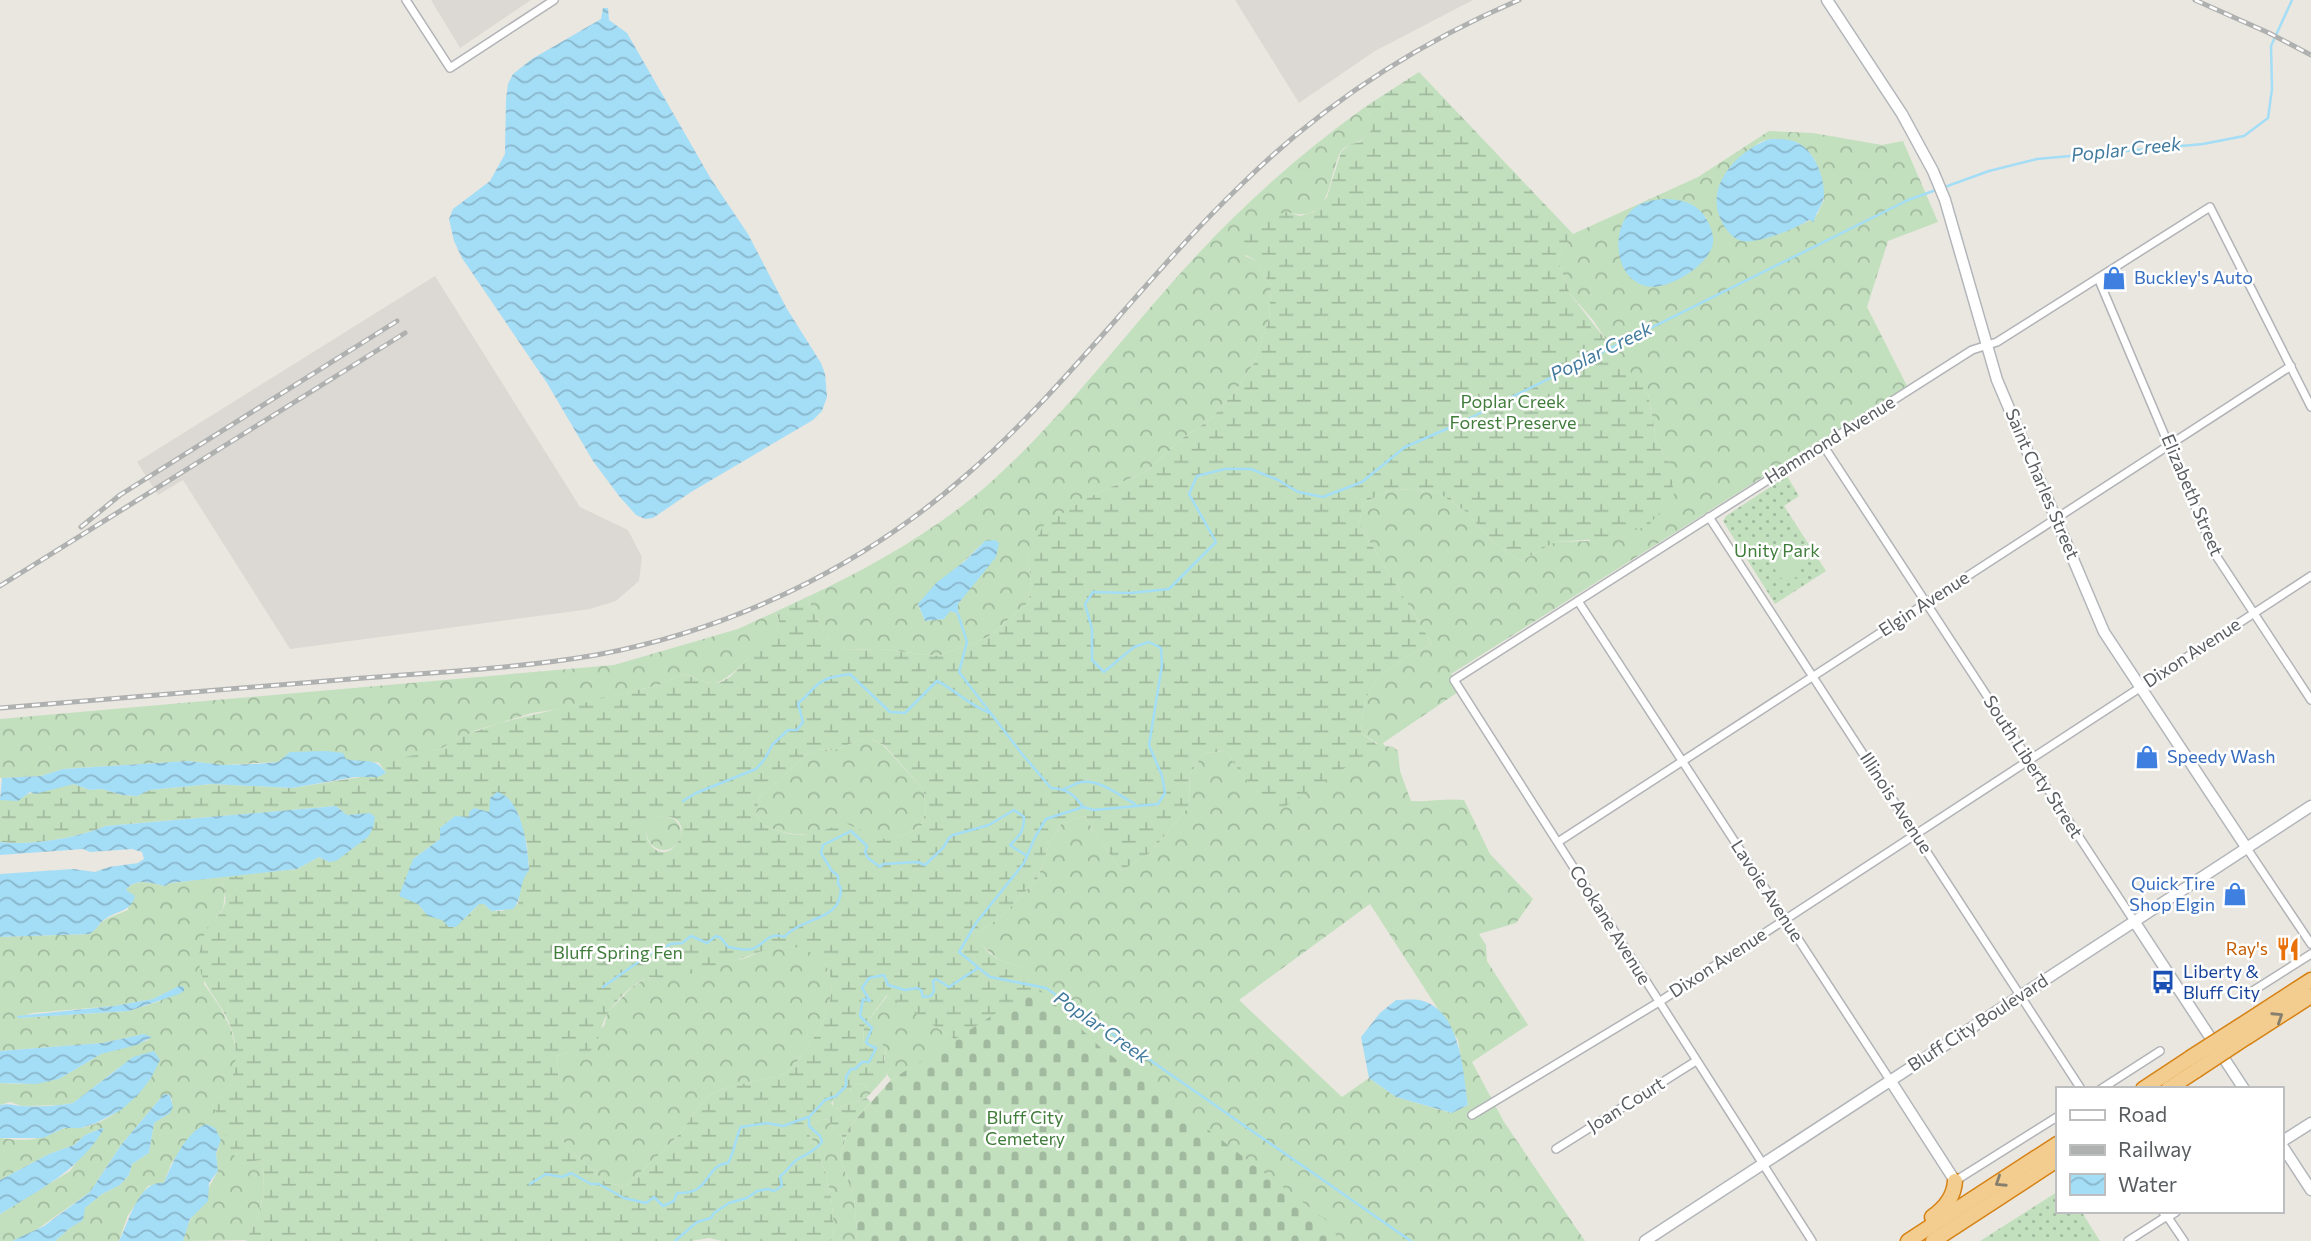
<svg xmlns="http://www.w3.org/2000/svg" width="2311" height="1241" font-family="Commissioner,sans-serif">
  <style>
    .industrial { fill: #dcd9d4 }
    .grass { fill: url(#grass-dots) }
    .forest { fill: url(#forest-crowns); fill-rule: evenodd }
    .wetland { fill: url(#wetland-marsh); fill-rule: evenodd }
    .cemetery { fill: url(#cemetery-stones) }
    .garden { fill: #c2e0be }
    .water { fill: url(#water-waves) }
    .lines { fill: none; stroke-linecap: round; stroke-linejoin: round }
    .stream { stroke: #a4ddf6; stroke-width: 2.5 }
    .street-casing { stroke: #b1b3b7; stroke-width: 10 }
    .secondary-casing { stroke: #b2b6ba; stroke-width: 13 }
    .highway-casing { stroke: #d68114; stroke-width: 17 }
    .street { stroke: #fff; stroke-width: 7 }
    .secondary { stroke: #fff; stroke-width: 10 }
    .highway { stroke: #f2cd8f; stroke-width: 14 }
    .rail-casing { stroke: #afb0b0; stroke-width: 5 }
    .rail { stroke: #fff; stroke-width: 2.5; stroke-dasharray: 8; stroke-linecap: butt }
    .highway-bridge-casing { stroke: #d68114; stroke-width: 17; stroke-linecap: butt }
    .highway-bridge { stroke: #f2cd8f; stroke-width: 14 }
    .oneway { stroke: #877f6e }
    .labels { text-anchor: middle; stroke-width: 5; stroke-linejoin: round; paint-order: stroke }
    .shop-label { font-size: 18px; fill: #366cbe; stroke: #fff; text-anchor: start }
    .park-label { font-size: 18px; fill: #407d3b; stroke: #fff }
    .street-label { font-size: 18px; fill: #595d60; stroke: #fff }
    .food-label { font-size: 18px; fill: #c56008; stroke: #fff; text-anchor: end }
    .transit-label { font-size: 18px; fill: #164399; stroke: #fff; text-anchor: start }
    .water-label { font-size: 19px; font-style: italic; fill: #417a9d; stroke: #fff }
  </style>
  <defs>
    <pattern id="grass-dots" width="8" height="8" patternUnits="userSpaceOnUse" patternTransform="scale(1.75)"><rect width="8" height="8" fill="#c2e0be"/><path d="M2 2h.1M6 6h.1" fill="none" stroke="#a1b99e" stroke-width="1.8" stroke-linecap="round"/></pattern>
    <pattern id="forest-crowns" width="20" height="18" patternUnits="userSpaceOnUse" patternTransform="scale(1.75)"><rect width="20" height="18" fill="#c2e0be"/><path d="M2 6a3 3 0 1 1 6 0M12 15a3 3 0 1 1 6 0" fill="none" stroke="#a1b99e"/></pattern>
    <pattern id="wetland-marsh" width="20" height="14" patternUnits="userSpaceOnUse" patternTransform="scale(1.75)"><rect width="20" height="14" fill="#c2e0be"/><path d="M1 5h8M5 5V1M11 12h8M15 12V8" fill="none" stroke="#a1b99e"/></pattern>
    <pattern id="cemetery-stones" width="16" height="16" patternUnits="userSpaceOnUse" patternTransform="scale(1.75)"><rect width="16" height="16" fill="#c2e0be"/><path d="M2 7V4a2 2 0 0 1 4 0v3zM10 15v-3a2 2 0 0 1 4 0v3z" fill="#a1b99e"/></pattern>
    <pattern id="water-waves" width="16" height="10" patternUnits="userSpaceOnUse" patternTransform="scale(1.75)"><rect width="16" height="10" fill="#a4ddf6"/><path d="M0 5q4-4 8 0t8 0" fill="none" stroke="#89b6cb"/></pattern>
  </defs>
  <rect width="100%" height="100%" fill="#eae7e0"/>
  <g class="industrial">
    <path d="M431 0H531L460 48Z"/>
    <path d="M1235 0H1473L1375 51 1299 103Z"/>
    <path d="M435 276 580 507 628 530 642 557 639 581 616 601 590 609 290 649 183 480 158 495 137 462Z"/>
  </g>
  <g class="grass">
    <path d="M1787 476 1799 496 1784 506 1826 571 1775 604 1723 521 1726 516Z"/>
    <path d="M2057 1192V1211H2081L2100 1241H1980Z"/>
  </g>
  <g class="forest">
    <path d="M1365 107 1371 116V131C1367 135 1363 140 1358 142 1351 145 1345 144 1340 153 1327 180 1332 225 1287 212L1245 256 1255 260 1271 286 1269 319 1254 363 1235 392 1211 419 1184 437 1147 471 1089 497 1027 554 1031 581 1029 602 988 637 938 656 879 649 839 650 825 635 807 597C872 567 938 529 991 482 1068 413 1128 329 1198 254 1249 199 1304 151 1365 107ZM985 541 968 591 958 604 957 614 950 610 944 619 925 621 918 605Z"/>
    <path d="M1769 131 1813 133 1882 145 1903 141 1938 222 1888 241 1867 307 1907 386 1451 674 1461 690 1383 743 1385 746 1393 747 1398 751 1400 771 1411 801C1429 802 1446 798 1464 800L1490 854 1533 899 1516 923 1479 934 1486 945 1487 961 1528 1025 1472 1062 1504 1122 1585 1241H1085L925 1059 891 1080C884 1072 884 1059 886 1049L877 1043 868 1049 863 1046 864 1026 888 995 956 1040 1022 968 999 960 978 942 984 928 1001 917 1038 878 1049 844 1061 824 1084 816 1121 871 1150 853 1189 806 1190 774 1204 753 1226 751 1239 771 1275 812 1378 744 1361 733C1362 724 1362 714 1364 706 1372 673 1405 658 1432 644L1359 524 1363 503 1392 489 1436 491 1465 511 1494 543 1521 561 1555 542 1589 541 1670 464 1657 443 1648 394 1619 359 1593 320 1570 294 1557 258 1573 234 1698 177ZM1770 139 1798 143 1809 152 1815 160 1824 200 1817 215 1811 220 1783 232 1727 170 1760 142ZM1650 201 1706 217 1713 242C1704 267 1683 279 1658 286L1622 263C1615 236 1623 212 1650 201ZM1370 904 1458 1040 1468 1105 1451 1113 1396 1097 1369 1078 1342 1097 1239 1000Z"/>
    <path d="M773 613 777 615 779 621 777 630C767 641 728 682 715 683 703 684 695 676 684 674L659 685 559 709 532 713 477 730 440 749 383 763 346 760 342 753 291 752 278 762 224 765 188 761 63 769 41 776 0 778V719L614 665 738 629Z"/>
    <path d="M863 739H871L883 745 923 789 926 807 922 825C909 833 892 844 876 838 869 835 864 829 856 830 817 831 802 842 763 825L756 812 760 797 807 754 817 749 834 750Z"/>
    <circle cx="664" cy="833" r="17"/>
    <path d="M221 877 225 891 223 909 208 927 204 984 220 1007 231 1029 237 1053 236 1067 228 1094 212 1103 241 1164 260 1160 264 1166 263 1195 258 1216 247 1240 183 1241 187 1226 218 1171 216 1153 219 1148 183 1147 171 1164 164 1183 148 1186 127 1217 119 1241H55L70 1228 85 1208 102 1194 120 1185 129 1175 132 1164 149 1153 154 1123 170 1113 172 1100 170 1095 164 1094 121 1145 90 1192 32 1233 12 1241H0V1214L70 1171 101 1128 85 1135 74 1145 49 1154 0 1180V1138C30 1142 38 1140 64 1128 71 1125 78 1129 86 1127 115 1119 131 1100 151 1078L121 1066 73 1103 61 1105 22 1106 10 1102 0 1105V1083L21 1084 59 1079 101 1054 149 1040 144 1034 102 1043 0 1051V937L89 934 106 919 128 910 130 894 126 890C136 877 151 883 165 886L170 883ZM179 986 160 1001 129 1011 18 1018 32 1013 114 1006 153 999Z"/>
    <path d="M788 946C853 953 834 1015 804 1051 799 1058 794 1068 787 1072 768 1082 723 1084 710 1095 698 1104 690 1121 680 1133 664 1152 644 1168 626 1186L606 1183 566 1146 559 1132V1080L557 1056 569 1052 604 1026 608 1012 632 987 646 978 679 975 746 958 769 947Z"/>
    <path d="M858 1083 864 1085 871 1093 866 1098 837 1109 833 1108V1097L838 1093 851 1092V1087Z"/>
    <path d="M823 1119 829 1120 834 1129 845 1140 840 1156 854 1199 858 1241H831C838 1215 827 1169 815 1145 812 1138 807 1133 805 1126Z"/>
  </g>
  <path class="wetland" d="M1419 72 1573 234 1557 258 1570 294 1648 394 1657 443 1670 464 1674 496 1649 525 1615 538 1555 542 1521 561 1494 543 1465 511 1436 491 1392 489 1363 503 1359 524 1432 644C1405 658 1372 673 1364 706 1362 714 1362 724 1361 733L1379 746 1275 813 1239 771 1226 751 1204 753 1190 774 1189 806 1150 853 1121 871 1084 816 1061 824 1049 844 1038 878 1001 917 984 928 979 942 989 953 999 960 1022 968 1037 987 956 1040 887 995 864 1026 863 1046 868 1049 877 1043 882 1044 886 1049 884 1058 887 1075 871 1093 864 1085 858 1083 851 1087 850 1095 847 1097 840 1093 835 1095 831 1104 837 1109 866 1098 871 1102 850 1126 845 1140 834 1129 829 1120 823 1119 805 1126C807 1133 812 1138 815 1145 827 1169 838 1215 831 1241H722L709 1238 691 1241H246L258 1216 263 1196 264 1166 260 1160 241 1164 233 1154 212 1103 228 1093C239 1059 240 1038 220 1006 210 990 198 977 199 957 200 948 204 932 209 925 212 920 220 915 223 909 228 899 224 887 221 877L297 869 319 857 329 862 360 814 347 815 336 806 106 826C76 838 32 846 0 842V800L74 784 90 790 102 789 122 795 137 796 150 790 211 784 292 788 386 773 379 763 440 749 463 736 499 723 659 685 684 674 708 683H719L730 677 777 630 779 620 777 615 773 613 807 597 825 635 840 650 879 649 938 656 988 637 1029 602 1031 581 1027 554 1044 525 1089 497 1147 471 1184 437 1211 419 1235 392 1254 363 1269 319 1271 286 1255 260 1235 249 1238 238 1254 225 1272 215 1287 212 1300 216 1314 212 1327 197 1341 152 1348 145 1360 142 1371 131V116L1365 107ZM863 739H871L884 745 923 789 926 807 922 825C885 849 882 838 845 823 810 835 800 841 763 825L756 812 760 797 807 754 817 749 834 750ZM489 812H518L527 845 529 869 522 879 518 904 502 911H491L484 904H479L465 918C411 922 418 904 413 859L440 839V828L455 816 470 818ZM661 816C703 814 671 873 650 844 642 832 650 821 661 816ZM787 946C853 953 834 1015 804 1051 799 1058 794 1068 787 1072 768 1082 723 1084 710 1095 698 1104 690 1121 680 1133 664 1152 644 1168 626 1186L606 1183 566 1146 559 1132V1080L557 1056 569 1052 576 1061C605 1047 596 1028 610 1010 618 999 634 982 647 978 651 977 658 978 663 978 676 976 692 974 705 971 734 964 759 948 787 946Z"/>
  <path class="cemetery" d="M1037 987 1100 1047 1326 1220 1340 1241H858L854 1199 840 1156 850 1126 891 1080Z"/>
  <circle class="garden" cx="1788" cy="567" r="13"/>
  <g class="water">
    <path d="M603 8H608L609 20 627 33 711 179 748 234 787 309 821 363 825 374 827 397 822 411 813 420 691 492 653 518 645 519 636 515 619 496 593 461 547 383 462 258 454 241 449 219 453 209 490 181 505 154 506 99 508 84 513 74 532 59 601 19Z"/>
    <path d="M1770 139C1779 139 1790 139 1798 143 1815 151 1825 179 1824 196 1823 206 1815 213 1814 222L1809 220C1795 229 1759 244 1742 241 1733 239 1726 230 1722 222 1703 186 1738 150 1770 139Z"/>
    <path d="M1663 199C1682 199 1699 203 1708 222 1711 228 1714 236 1713 243 1710 265 1667 292 1645 286 1612 277 1610 223 1637 206 1645 201 1655 200 1663 199Z"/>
    <path d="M995 540 999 543 996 557 958 604V614L950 611 944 619 925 621 918 604 936 583 965 561 985 541Z"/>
    <path d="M327 751 343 753 346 759C365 764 373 755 386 773L378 777H355L292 788 211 784 150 790 137 796 122 795 102 789 90 790 74 784 35 794 30 792 18 801 0 800 2 778 41 776 63 769 188 761 224 765 255 764 278 762 290 752Z"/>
    <path d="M497 792C522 798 528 848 529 870 518 884 523 899 513 909L491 911 484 904H479L456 927H449L442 920 428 916 418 904 399 896 413 859 440 839V828L455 816 469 817V812L474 808 489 812 490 798Z"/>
    <path d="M336 806 347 815 370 813 375 817 373 828 368 837 336 861 329 862 319 857 297 869 170 883 165 886C152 883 135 877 126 890L135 896C131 912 118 910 105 919 98 924 97 930 89 934L0 937V874L73 869 95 872 109 867 138 863 144 859 142 852 132 849 90 852 83 849 0 855V842C31 846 77 838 106 826Z"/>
    <path d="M179 986 184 987V991L179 994 129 1011 18 1018 17 1016 114 1006 153 999Z"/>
    <path d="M1396 1000C1403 1000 1412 999 1419 1000 1461 1008 1463 1072 1468 1105L1452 1113 1396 1097 1369 1078 1361 1037 1380 1013Z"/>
    <path d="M144 1034 152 1037 137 1045 101 1054 59 1079 36 1084 0 1083V1051L102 1043Z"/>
    <path d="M154 1051 160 1060 151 1078 138 1095 121 1110 96 1123 81 1128H64L43 1138H0V1105C9 1103 13 1105 22 1106 36 1107 60 1106 73 1103L133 1057Z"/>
    <path d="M164 1094 170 1095 173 1107 170 1113 154 1123 149 1153 132 1164 129 1175 120 1185 102 1194 85 1208 83 1220 70 1228 55 1241H12L44 1226 90 1192 121 1145Z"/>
    <path d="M206 1124 215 1128 221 1140 216 1153 218 1171 209 1183 208 1201 190 1219 183 1241H119C129 1223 138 1180 164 1183 173 1162 184 1134 206 1124Z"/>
    <path d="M102 1128 104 1129C78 1171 41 1189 0 1214V1180L49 1154 74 1145 85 1135Z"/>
  </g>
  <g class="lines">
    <g class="stream">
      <path d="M1942 188 1989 171 2037 159 2203 144 2244 136 2268 118 2272 89 2271 46 2292 0"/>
      <path d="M958 614 967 642 959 672 1022 754 1051 788C1067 789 1074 794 1083 807"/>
      <path d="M1064 789C1070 787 1076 783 1081 782 1100 779 1120 796 1135 804"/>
      <path d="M683 801 696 793 756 769 764 760 773 744 788 730H797L803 722 798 703C806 698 809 692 816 686 825 677 838 676 850 674L890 712 905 713 937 681C956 690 969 706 990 713"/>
      <path d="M603 987 651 953 662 951 670 944 682 943 691 936 707 943 716 936 721 938 728 947C735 948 745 951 752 949 764 945 769 931 784 937 805 915 841 922 841 888L838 884V876L832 871 821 853 823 845 851 831 867 846 865 852 868 858 880 867 883 864 917 862 925 865 943 848 949 838 953 835 989 825 1014 810 1024 817C1024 831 1020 836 1010 845L1027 856"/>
      <path d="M530 1184 546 1174 562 1177 571 1173 591 1184H599L624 1198 646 1203 654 1197 663 1206 674 1201 677 1193C712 1195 704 1165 728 1163 735 1151 735 1139 741 1127L767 1123 783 1126 808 1117"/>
      <path d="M675 1241 697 1222 711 1218 714 1213 729 1203 747 1198 757 1191 768 1189 774 1191 782 1186 780 1176C787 1172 791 1163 798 1159 807 1154 815 1151 822 1142L820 1136 809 1126V1117L825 1100 836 1096 846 1086V1077L851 1069H855L862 1062H869L876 1048 869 1045 866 1042 872 1028 860 1016 863 999 870 1001 862 988 869 978 884 975 888 985 905 990 917 988 921 990 923 997 931 996 934 991 933 981 936 979 949 987 978 968"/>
      <path d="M1411 1241 1046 988 990 977 959 952 976 923 1024 863 1035 837 1046 819 1083 807 1094 810 1158 804 1165 793 1162 776 1149 745 1162 665 1161 648 1149 642 1134 647 1104 672 1092 660V629L1085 604 1093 592 1131 593 1169 589 1216 542 1189 494 1197 476 1225 469H1251L1278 480 1298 492 1323 497 1362 482 1405 447 1458 424 1908 200 1936 190"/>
    </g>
    <g class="street-casing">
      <g id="street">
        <path d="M406 0 450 68 554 0"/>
        <path d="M2098 278 2215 554 2311 700"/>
        <path d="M1823 445 2134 921"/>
        <path d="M1709 517 2081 1089"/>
        <path d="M1578 601 1890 1080"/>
        <path d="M1558 842 2291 366"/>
        <path d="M2246 847 2311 944"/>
        <path d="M2248 994 2311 954"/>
        <path d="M2101 1089 2160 1051"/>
        <path d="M1472 1115 1659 1002 2311 576"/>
        <path d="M1556 1149 1696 1061"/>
        <path d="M1955 1181 2057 1117"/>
        <path d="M1812 1241 1454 680 1972 350 1997 342 2210 207 2311 407"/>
        <path d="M2128 1241 2167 1216 2184 1241"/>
      </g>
    </g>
    <g class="secondary-casing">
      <g id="secondary">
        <path d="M1827 0 1902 114 1933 171 1945 200 1997 380 2104 632 2246 847"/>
        <path d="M2134 921 2244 1089"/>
        <path d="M1890 1080 1955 1181"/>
        <path d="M2281 1142 2311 1123"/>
        <path d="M2281 1144 2311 1190"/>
        <path d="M2164 1211 2167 1216 2175 1211"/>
        <path d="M1645 1241 2311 806"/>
      </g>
    </g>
    <g class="highway-casing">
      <g id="highway">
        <path d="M2240 1026 2311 980"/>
        <path d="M2247 1037 2311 996"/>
        <path d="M2143 1089 2190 1058"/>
        <path d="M2168 1089 2197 1070"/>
        <path d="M1932 1217C1945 1208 1954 1197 1955 1181"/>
        <path d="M1908 1241 2057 1144"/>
        <path d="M1933 1241 2057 1160"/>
      </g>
    </g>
    <use href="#street" class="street"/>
    <use href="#secondary" class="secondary"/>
    <use href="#highway" class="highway"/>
    <g class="rail-casing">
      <g id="rail">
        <path d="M2195 0 2269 33 2311 55"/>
        <path d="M81 527 120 495 397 321"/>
        <path d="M0 586 405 333"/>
        <path d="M0 708C117 698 234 689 351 679 432 672 515 669 596 655 731 630 860 568 964 477 1066 389 1145 277 1242 184 1322 105 1416 44 1519 0"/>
      </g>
    </g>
    <use href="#rail" class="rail"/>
    <g class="highway-bridge-casing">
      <g id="highway-bridge">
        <path d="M2190 1058 2240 1026"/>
        <path d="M2197 1070 2247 1037"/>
      </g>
    </g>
    <use href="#highway-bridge" class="highway-bridge"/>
  </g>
  <defs><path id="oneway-chevron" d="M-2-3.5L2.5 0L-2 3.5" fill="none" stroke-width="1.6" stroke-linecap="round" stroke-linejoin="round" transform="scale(1.75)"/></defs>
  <g class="oneway">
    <use href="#oneway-chevron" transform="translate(2278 1017) rotate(-33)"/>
    <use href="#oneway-chevron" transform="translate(2000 1182) rotate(147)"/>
  </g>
  <defs>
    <g id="shop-bare" transform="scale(1.89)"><path d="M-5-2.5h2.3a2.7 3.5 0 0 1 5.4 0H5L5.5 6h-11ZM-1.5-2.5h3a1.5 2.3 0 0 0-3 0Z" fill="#3f7fe0" stroke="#fff" stroke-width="2.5" paint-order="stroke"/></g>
    <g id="restaurant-bare" transform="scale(1.89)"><path d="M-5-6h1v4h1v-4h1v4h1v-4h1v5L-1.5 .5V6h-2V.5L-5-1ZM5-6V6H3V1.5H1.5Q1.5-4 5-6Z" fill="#e8710a" stroke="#fff" stroke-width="2.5" paint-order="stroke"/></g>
    <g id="bus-bare" transform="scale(1.89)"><path d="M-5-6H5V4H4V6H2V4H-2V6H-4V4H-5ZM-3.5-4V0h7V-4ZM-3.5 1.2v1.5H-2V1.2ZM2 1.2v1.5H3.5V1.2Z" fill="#1a4fb4" stroke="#fff" stroke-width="2.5" paint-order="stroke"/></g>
  </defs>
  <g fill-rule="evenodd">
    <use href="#shop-bare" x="2114" y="278"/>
    <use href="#shop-bare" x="2147" y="757"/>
    <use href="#shop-bare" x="2235" y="894"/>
    <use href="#restaurant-bare" x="2288" y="949"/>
    <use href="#bus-bare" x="2163" y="982"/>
  </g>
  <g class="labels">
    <g class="shop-label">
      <text x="2134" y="284">Buckley's Auto</text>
      <text x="2167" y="763">Speedy Wash</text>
      <text x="2215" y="890" text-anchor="end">Quick Tire<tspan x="2215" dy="21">Shop Elgin</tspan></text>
    </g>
    <g class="park-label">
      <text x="1513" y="408">Poplar Creek<tspan x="1513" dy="21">Forest Preserve</tspan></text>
      <text x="1777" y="557">Unity Park</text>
      <text x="618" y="959">Bluff Spring Fen</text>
      <text x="1025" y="1124">Bluff City<tspan x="1025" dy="21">Cemetery</tspan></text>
    </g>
    <g class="street-label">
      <text transform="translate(1830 440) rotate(-32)" y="6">Hammond Avenue</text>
      <text transform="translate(2042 484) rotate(67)" y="6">Saint Charles Street</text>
      <text transform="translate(2192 495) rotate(67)" y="6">Elizabeth Street</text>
      <text transform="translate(1924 604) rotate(-33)" y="6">Elgin Avenue</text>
      <text transform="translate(2192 653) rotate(-33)" y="6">Dixon Avenue</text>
      <text transform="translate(2033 767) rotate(57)" y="6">South Liberty Street</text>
      <text transform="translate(1896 803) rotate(57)" y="6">Illinois Avenue</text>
      <text transform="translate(1767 891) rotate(57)" y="6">Lavoie Avenue</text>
      <text transform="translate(1610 925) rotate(58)" y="6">Cookane Avenue</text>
      <text transform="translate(1718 963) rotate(-33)" y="6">Dixon Avenue</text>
      <text transform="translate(1978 1023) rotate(-33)" y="6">Bluff City Boulevard</text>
      <text transform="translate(1626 1105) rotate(-32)" y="6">Joan Court</text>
    </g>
    <g class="food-label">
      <text x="2268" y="955">Ray's</text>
    </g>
    <g class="transit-label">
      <text x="2183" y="978">Liberty &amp;<tspan x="2183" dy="21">Bluff City</tspan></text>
    </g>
    <g class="water-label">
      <text transform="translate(2126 149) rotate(-6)" y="7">Poplar Creek</text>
      <text transform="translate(1601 351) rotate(-26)" y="7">Poplar Creek</text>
      <text transform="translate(1102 1027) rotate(35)" y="7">Poplar Creek</text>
    </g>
  </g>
  <rect x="2056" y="1087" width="228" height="126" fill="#ffffff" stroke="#bdbebf" stroke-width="2"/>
  <rect x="2070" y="1110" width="35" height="10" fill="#ffffff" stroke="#bdbebf" stroke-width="2"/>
  <text x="2118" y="1122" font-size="21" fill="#595d60">Road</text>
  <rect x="2070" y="1145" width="35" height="10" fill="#afb0b0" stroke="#bdbebf" stroke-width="2"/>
  <text x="2118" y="1157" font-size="21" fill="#595d60">Railway</text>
  <rect x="2070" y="1174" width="35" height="21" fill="url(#water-waves)" stroke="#bdbebf" stroke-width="2"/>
  <text x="2118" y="1192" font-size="21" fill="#595d60">Water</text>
</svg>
